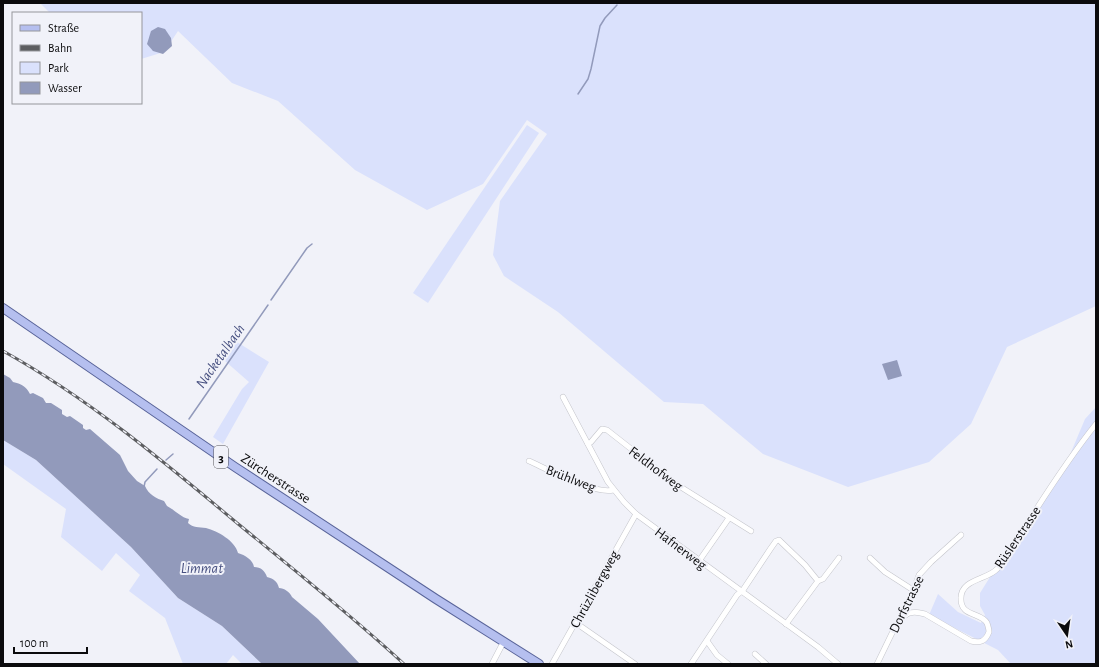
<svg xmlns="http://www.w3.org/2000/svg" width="1099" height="667" font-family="'Alegreya Sans',sans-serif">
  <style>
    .green { fill: #dae1fc }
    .water { fill: #929abb }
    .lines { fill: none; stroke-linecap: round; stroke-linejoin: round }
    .stream { stroke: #929abb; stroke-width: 1.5 }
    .street-casing { stroke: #c4c5cb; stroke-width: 6 }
    .primary-casing { stroke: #596499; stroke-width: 10 }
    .street { stroke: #fff; stroke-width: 5 }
    .primary { stroke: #b5bfef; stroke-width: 8 }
    .rail-casing { stroke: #5d5e61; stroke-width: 3 }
    .rail { stroke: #f1f2f9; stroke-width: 1.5; stroke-dasharray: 4.5; stroke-linecap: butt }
    .labels { text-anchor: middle; stroke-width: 4; stroke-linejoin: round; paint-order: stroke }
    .shield { fill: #f1f2f9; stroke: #505054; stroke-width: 1 }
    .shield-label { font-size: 13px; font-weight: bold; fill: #0b0b0d }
    .street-label { font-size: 14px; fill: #0b0b0d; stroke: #f1f2f9 }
    .water-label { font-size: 15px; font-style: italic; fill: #475080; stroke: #f1f2f9 }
  </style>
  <rect width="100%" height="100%" fill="#f1f2f9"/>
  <g class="green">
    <path d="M40 3H1096V306L1007 347 971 424 929 462 848 487 763 454 703 404 664 402 558 312 504 276 493 255 500 201 547 134 527 120 483 184 427 210 355 170 278 101 232 83 178 31 164 52 141 59V13H50Z"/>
    <path d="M527 125 539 133 428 303 413 293Z"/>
    <path d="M237 342 269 362 223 444 213 437 242 389 249 382 225 361Z"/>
    <path d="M1096 407V664H1011L998 650 929 615 938 594 958 612 981 623 985 615 980 606V593L1007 550 1057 477 1061 476 1085 419Z"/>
    <path d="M3 440 36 460 131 547 178 598 222 626 262 664H242L233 655 226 664H183L165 618 129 591 140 575 116 553 102 571 61 537 66 509 3 464Z"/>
  </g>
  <g class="water">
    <path d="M158 27 165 29 171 38 172 46 163 54 153 51 147 44 151 31Z"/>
    <path d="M897 360 902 376 888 380 882 364Z"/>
    <path d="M3 374 10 378 13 382C21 384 26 386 30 394L33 393 43 398 46 403H51L62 410V414L67 417 70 416 83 425V428L86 430 90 429 120 455 128 471 137 481 145 486C148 494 157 499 164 501L167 506C175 510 180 517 189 519L188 523C193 528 199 527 206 528 218 531 235 541 238 553 245 555 253 560 254 567 261 567 265 571 267 577 274 579 277 581 279 588 284 588 290 592 292 597L318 619 360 664H262L222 626 178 598 131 547 36 460 3 440Z"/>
  </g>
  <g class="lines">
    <g class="stream">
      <path d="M578 94 588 79 591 69 600 26 605 18 617 5"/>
      <path d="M271 300 307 248 312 244"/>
      <path d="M189 419 268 305"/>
      <path d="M166 460 173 454"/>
      <path d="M144 487 145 482 157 469"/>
    </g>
    <g class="street-casing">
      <g id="street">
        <path d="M563 397 608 482 624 502 636 514 818 647 838 664"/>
        <path d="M588 444 591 442 602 429 607 430 676 484 751 531"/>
        <path d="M529 461C547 469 596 495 613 490"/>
        <path d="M870 558 885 572 913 590"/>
        <path d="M699 561 729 518"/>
        <path d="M818 581 823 579 839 558"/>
        <path d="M904 616C911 611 917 612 925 614L971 641C980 643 985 642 989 632 989 629 988 626 987 623 981 612 960 617 961 598 961 579 987 580 997 569 1010 554 1020 535 1030 519 1051 486 1072 454 1096 424"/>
        <path d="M576 623 635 664"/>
        <path d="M707 641 717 655 728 664"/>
        <path d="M755 654 766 664"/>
        <path d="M492 664 504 641"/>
        <path d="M552 664 636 514"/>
        <path d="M691 664 737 595 743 590 771 548 776 541 779 540 805 565 818 581 786 624"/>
        <path d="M877 664 895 627 904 616 919 575 931 562 961 535"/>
      </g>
    </g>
    <g class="primary-casing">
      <path id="primary" d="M3 308 235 467 436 599 539 664"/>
    </g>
    <use href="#street" class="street"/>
    <use href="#primary" class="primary"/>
    <g class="rail-casing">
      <path id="rail" d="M3 351C88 398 163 461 237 523 293 569 351 615 404 664"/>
    </g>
    <use href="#rail" class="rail"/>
  </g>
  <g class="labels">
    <rect class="shield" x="214" y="446" width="14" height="22" rx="3"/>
    <g class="shield-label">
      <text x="221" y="462">3</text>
    </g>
    <g class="street-label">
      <text transform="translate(656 468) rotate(37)" y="5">Feldhofweg</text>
      <text transform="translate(276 478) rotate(33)" y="5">Zürcherstrasse</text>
      <text transform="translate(571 478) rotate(21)" y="5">Brühlweg</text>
      <text transform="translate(1017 537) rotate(-56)" y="5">Rüslerstrasse</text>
      <text transform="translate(681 548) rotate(37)" y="5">Hafnerweg</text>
      <text transform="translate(594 589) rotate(-61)" y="5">Chrüzlibergweg</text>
      <text transform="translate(906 604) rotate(-64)" y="5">Dorfstrasse</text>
    </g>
    <g class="water-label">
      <text transform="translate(220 356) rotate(-55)" y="5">Nacketalbach</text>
      <text x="202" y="573">Limmat</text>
    </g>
  </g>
  <rect width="1099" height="667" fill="none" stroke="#0b0b0d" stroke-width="8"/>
  <rect x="12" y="12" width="130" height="92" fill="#f1f2f9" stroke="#95969b"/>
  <rect x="20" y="25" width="20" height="6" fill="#b5bfef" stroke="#95969b"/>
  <text x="48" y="32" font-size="12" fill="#0b0b0d">Straße</text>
  <rect x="20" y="45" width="20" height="6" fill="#5d5e61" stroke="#95969b"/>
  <text x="48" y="52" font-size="12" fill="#0b0b0d">Bahn</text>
  <rect x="20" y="62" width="20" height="12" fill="#dae1fc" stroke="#95969b"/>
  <text x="48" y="72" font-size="12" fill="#0b0b0d">Park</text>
  <rect x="20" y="82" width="20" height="12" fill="#929abb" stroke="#95969b"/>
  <text x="48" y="92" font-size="12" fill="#0b0b0d">Wasser</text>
  <g transform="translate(1067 635) rotate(167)" stroke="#f1f2f9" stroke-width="3" paint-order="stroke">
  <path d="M0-3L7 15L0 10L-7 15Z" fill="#0b0b0d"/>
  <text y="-6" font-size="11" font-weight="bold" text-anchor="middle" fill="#0b0b0d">N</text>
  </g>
  <path d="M14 647v6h73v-6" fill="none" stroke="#0b0b0d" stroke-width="2"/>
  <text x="20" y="647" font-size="12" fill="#0b0b0d" stroke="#f1f2f9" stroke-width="3" paint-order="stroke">100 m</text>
</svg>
